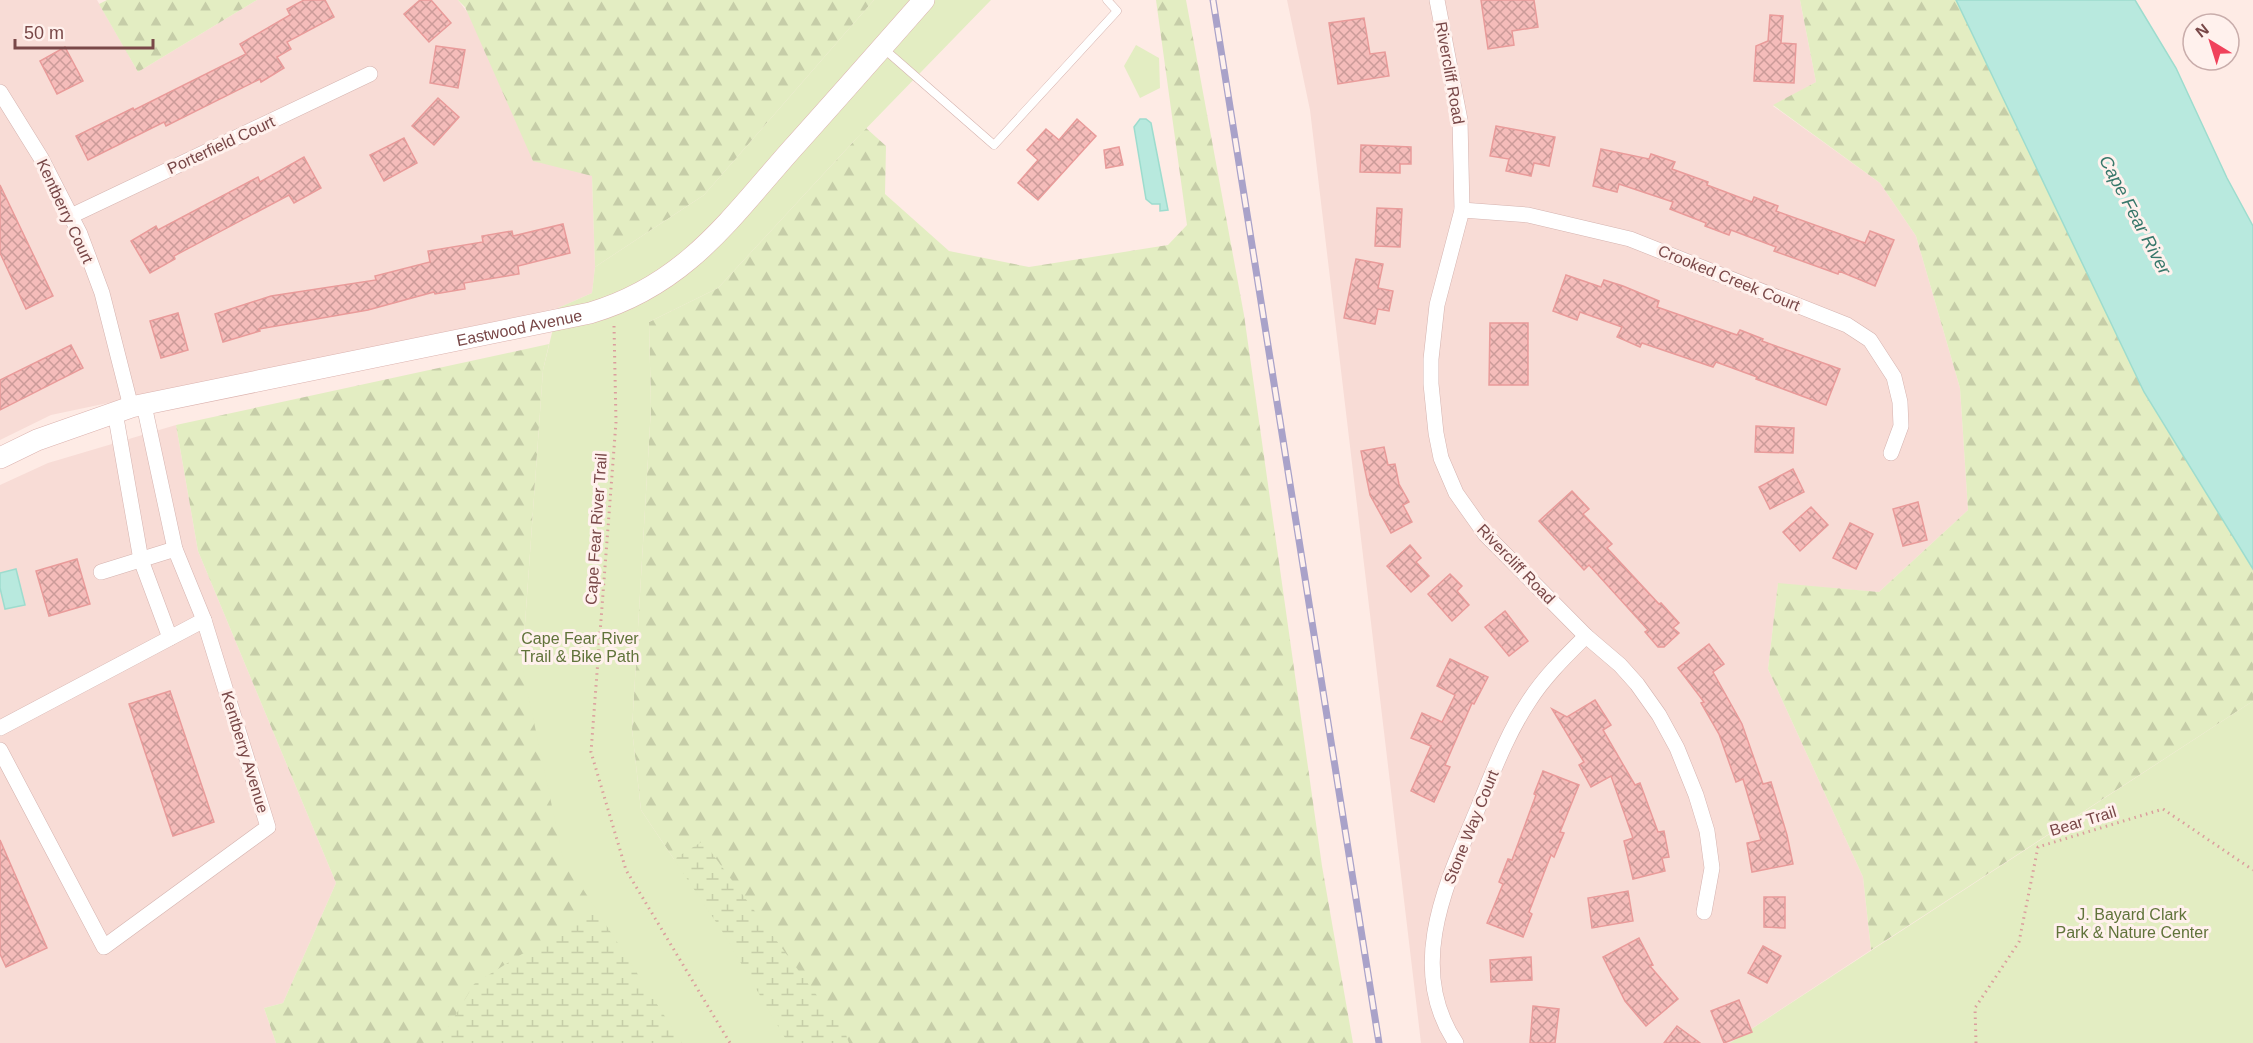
<svg xmlns="http://www.w3.org/2000/svg" width="2253" height="1043" font-family="Arial,sans-serif">
<style>
.residential{fill:#f8dcd6}
.forest{fill:url(#forest-firs)}
.wetland{fill:url(#wetland-marsh)}
.park{fill:#e3edc2}
.water{fill:#b8e9de;stroke:#9ddcce;stroke-width:1.5}
.building{fill:url(#building-cross-hatch);stroke:#e99b9a;stroke-width:1.5}
.lines{fill:none;stroke-linecap:round;stroke-linejoin:round}
.lane-casing{stroke:#d5b3af;stroke-width:9}
.street-casing{stroke:#d5b3af;stroke-width:16}
.secondary-casing{stroke:#dbb2ae;stroke-width:22}
.path{stroke:#db9e9d;stroke-width:3;stroke-dasharray:1.5 4.5;stroke-linecap:butt}
.lane{stroke:#fff;stroke-width:8}
.street{stroke:#fff;stroke-width:15}
.secondary{stroke:#fff;stroke-width:21}
.rail-casing{stroke:#a9a2c9;stroke-width:7}
.rail{stroke:#fff1ed;stroke-width:4.5;stroke-dasharray:14;stroke-linecap:butt}
.labels{text-anchor:middle;dominant-baseline:central;stroke-width:6;stroke-linejoin:round;paint-order:stroke}
.street-label{font-size:16px;fill:#794848;stroke:#fff1ed}
.park-label{font-size:16px;fill:#60733a;stroke:#fff1ed}
.water-label{font-size:18px;font-style:italic;fill:#38786b;stroke:#fff1ed}
</style>
<defs>
<pattern id="forest-firs" width="22" height="20" patternUnits="userSpaceOnUse" patternTransform="scale(1.5)"><rect width="22" height="20" fill="#e3edc2"/><path d="M5 1l3.5 6h-7zM16 11l3.5 6h-7z" fill="#c6cda8"/></pattern>
<pattern id="wetland-marsh" width="20" height="14" patternUnits="userSpaceOnUse" patternTransform="scale(1.5)"><rect width="20" height="14" fill="#e3edc2"/><path d="M1 5h8M5 5V1M11 12h8M15 12V8" fill="none" stroke="#c6cda8"/></pattern>
<pattern id="building-cross-hatch" width="8" height="8" patternUnits="userSpaceOnUse" patternTransform="scale(1.5)"><rect width="8" height="8" fill="#f5bcba"/><path d="M0 0l8 8M0 8l8-8" fill="none" stroke="#cb9b99"/></pattern>
</defs>
<rect width="100%" height="100%" fill="#feebe5"/>
<g class="residential">
<path d="M0,0H97L138,72L257,0H458L592,176L595,267L592,293L558,308L51,415L0,440Z"/>
<path d="M1287,0H1800L1816,82L1773,106L1880,183L1916,236L1960,388L1968,510L1879,592L1778,584L1768,669L1863,877L1871,950L1730,1043H1421L1310,110Z"/>
<path d="M176,425L198,551L336,883L283,1003L264,1008L276,1043H0V485L48,463Z"/>
</g>
<g class="forest">
<path d="M107,0H257L138,72L99,4Z"/>
<path d="M458,0H874L704,195L595,267L592,176L533,161L465,7Z"/>
<path d="M1156,0H1186L1244,315L1322,866L1353,1043H788L722,931L641,810L632,729L651,408L649,322L718,288L866,128L886,146L885,194L949,251L1029,267L1168,245L1187,225Z"/>
<path d="M1800,0H1956L2144,391L2253,569V701L1871,950L1863,877L1768,669L1778,583L1879,592L1968,510L1960,388L1916,236L1880,183L1773,105L1816,82Z"/>
<path d="M549,344L543,370L522,666L682,1043H276L264,1008L283,1003L336,883L198,551L176,425Z"/>
</g>
<path class="wetland" d="M703,841L846,1035L849,1043H439L474,984Z"/>
<g class="park">
<path d="M874,0H991L853,142L718,288L649,322L651,408L632,729L641,810L722,931L788,1043H682L563,858L522,666L543,370L558,308L592,293L595,267L704,195Z"/>
<path d="M1136,45L1159,58L1160,88L1140,98L1124,66Z"/>
<path d="M2253,701V1043H1730Z"/>
</g>
<g class="water">
<path d="M1956,0H2135L2176,68L2227,178L2253,226V569L2144,392Z"/>
<path d="M1140,119H1146L1151,123L1168,210L1160,211V204H1152L1146,199L1134,127Z"/>
<path d="M16,569L25,605L5,609L0,588V573Z"/>
</g>
<g class="building">
<path d="M304,0H325L334,17L287,42L291,49L277,57L284,68L261,82L260,79L166,126L164,122L88,160L76,136L133,108L134,110L246,54L240,44L290,15L287,9Z"/>
<path d="M420,0H431L451,23L429,42L404,14Z"/>
<path d="M1481,0H1534L1538,27L1512,31L1514,45L1488,49Z"/>
<path d="M1770,15L1783,16L1781,43L1796,44L1794,83L1754,81L1756,46L1768,41Z"/>
<path d="M1364,18L1370,54L1385,52L1389,76L1338,84L1329,23Z"/>
<path d="M436,46L465,50L458,88L430,83Z"/>
<path d="M65,47L83,81L57,94L40,61Z"/>
<path d="M438,98L459,117L434,145L412,126Z"/>
<path d="M1077,119L1096,136L1038,200L1018,183L1038,160L1027,150L1046,129L1059,140Z"/>
<path d="M1496,126L1555,137L1549,166L1534,163L1531,176L1506,171L1509,159L1490,156Z"/>
<path d="M404,138L417,163L384,181L370,155Z"/>
<path d="M1361,145L1411,147V164H1400V173L1360,172Z"/>
<path d="M1119,147L1123,165L1106,168L1104,150Z"/>
<path d="M1601,149L1649,159L1651,154L1675,162L1672,169L1708,182L1707,185L1752,202L1754,197L1778,206L1776,211L1865,243L1870,231L1894,240L1875,286L1839,271L1838,274L1774,251L1776,247L1731,230L1729,235L1705,226L1706,223L1670,209L1673,202L1619,184L1617,192L1593,186Z"/>
<path d="M304,157L321,188L294,203L289,195L174,256L175,259L150,273L131,241L156,226L158,230L258,177L260,182Z"/>
<path d="M0,185L53,296L26,309L0,253Z"/>
<path d="M1377,208L1402,209L1400,247L1375,246Z"/>
<path d="M563,224L570,253L518,266L519,274L464,283L465,289L435,294L434,292L368,310L259,329L260,331L223,342L215,314L271,296L376,280L375,276L430,262L428,251L483,242L482,236L512,231L513,236Z"/>
<path d="M1356,259L1383,264L1378,288L1393,291L1389,311L1378,309L1375,324L1344,318Z"/>
<path d="M1566,275L1601,287L1604,280L1623,286L1659,301L1657,307L1737,335L1740,330L1763,339L1762,341L1840,369L1826,405L1756,379L1757,377L1716,362L1713,367L1642,343L1640,347L1617,337L1622,327L1580,312L1577,320L1553,311Z"/>
<path d="M178,313L188,350L161,358L150,321Z"/>
<path d="M1490,323H1528V385H1489Z"/>
<path d="M71,345L83,368L0,410V380Z"/>
<path d="M1756,426L1794,428L1793,453L1755,452Z"/>
<path d="M1384,447L1388,465L1395,464L1399,484L1409,502L1403,505L1412,522L1391,533L1370,495L1361,451Z"/>
<path d="M1793,469L1804,492L1770,509L1759,487Z"/>
<path d="M1572,491L1589,509L1583,514L1612,544L1607,548L1659,604L1661,603L1679,623L1673,628L1679,633L1664,647H1658L1645,632L1648,630L1589,565L1584,570L1539,521Z"/>
<path d="M1918,502L1927,540L1903,546L1893,509Z"/>
<path d="M1811,507L1828,525L1800,551L1783,532Z"/>
<path d="M1850,523L1873,534L1856,569L1833,558Z"/>
<path d="M1410,545L1421,558L1416,562L1429,576L1411,592L1387,566Z"/>
<path d="M77,559L90,604L49,616L36,571Z"/>
<path d="M1450,574L1462,586L1457,591L1469,605L1452,621L1428,594Z"/>
<path d="M1505,611L1528,641L1509,656L1485,627Z"/>
<path d="M1709,644L1724,664L1713,672L1742,724L1763,784L1771,782L1787,835L1793,864L1752,872L1747,843L1761,840L1743,779L1736,782L1719,734L1701,703L1704,702L1678,668Z"/>
<path d="M1450,659L1488,677L1474,704L1472,703L1445,765L1450,767L1434,802L1411,791L1431,746L1411,738L1422,713L1442,722L1455,695L1437,686Z"/>
<path d="M170,691L214,822L173,836L129,704Z"/>
<path d="M1595,700L1611,725L1603,730L1635,785L1640,783L1658,832L1664,831L1669,857L1662,858L1665,871L1633,879L1624,841L1633,838L1611,776L1591,787L1579,765L1584,762L1552,709L1567,717Z"/>
<path d="M1543,771L1579,785L1560,832L1564,833L1554,857L1551,855L1529,912L1532,914L1523,937L1487,923L1503,884L1499,882L1508,859L1512,860L1536,795L1534,794Z"/>
<path d="M0,840L47,948L6,967L0,954Z"/>
<path d="M1628,891L1633,921L1592,928L1588,898Z"/>
<path d="M1764,897H1785V928L1764,927Z"/>
<path d="M1639,938L1653,965L1650,966L1678,999L1646,1026L1625,1001L1603,957Z"/>
<path d="M1763,946L1781,956L1767,983L1748,973Z"/>
<path d="M1531,957L1532,980L1491,982L1490,960Z"/>
<path d="M1739,1000L1752,1032L1724,1043L1711,1011Z"/>
<path d="M1533,1006L1559,1009L1555,1043H1530Z"/>
<path d="M1677,1026L1700,1043H1664Z"/>
</g>
<g class="lines">
<defs>
<path id="lane" d="M883,48L994,145L1117,11L1107,0"/>
<g id="street">
<path d="M1437,0L1460,120L1462,210L1437,305L1431,359V384L1436,433L1441,458L1456,493L1485,534L1586,636L1620,665L1637,684L1659,715L1677,748L1696,795L1707,831L1712,868L1704,912"/>
<path d="M0,92L41,158L80,234L102,293L131,407"/>
<path d="M1462,210L1528,215L1630,239L1847,325L1870,340L1894,377L1900,402L1901,426L1891,453"/>
<path d="M71,216L370,74"/>
<path d="M144,405L175,549L204,620"/>
<path d="M115,412L141,560L170,638"/>
<path d="M101,572L175,549"/>
<path d="M0,728L204,620L268,827L104,947L0,750"/>
<path d="M1456,1043C1405,967 1447,882 1478,808C1493,772 1507,734 1529,701C1545,676 1566,656 1586,636"/>
</g>
<g id="secondary">
<path id="s1" d="M0,458L37,440L131,407L590,313C685,285 729,220 791,150C836,100 880,50 924,0"/>
</g>
</defs>
<use href="#lane" class="lane-casing"/>
<use href="#street" class="street-casing"/>
<use href="#secondary" class="secondary-casing"/>
<g class="path">
<path d="M614,326L616,422L591,752L626,870L730,1043"/>
<path d="M1976,1043L1975,1008L2019,942L2038,847L2163,809L2253,870"/>
</g>
<use href="#lane" class="lane"/>
<use href="#street" class="street"/>
<use href="#secondary" class="secondary"/>
<defs>
<path id="rail" d="M1213,0L1379,1043"/>
</defs>
<use href="#rail" class="rail-casing"/>
<use href="#rail" class="rail"/>
</g>
<g class="labels">
<g class="street-label">
<text transform="translate(1450 73) rotate(80)">Rivercliff Road</text>
<text transform="translate(221 145) rotate(-25)">Porterfield Court</text>
<text transform="translate(65 211) rotate(65)">Kentberry Court</text>
<text transform="translate(1729 278) rotate(22)">Crooked Creek Court</text>
<text stroke="none"><textPath href="#s1" startOffset="537">Eastwood Avenue</textPath></text>
<text transform="translate(596 529) rotate(-86)">Cape Fear River Trail</text>
<text transform="translate(1516 564) rotate(46)">Rivercliff Road</text>
<text transform="translate(245 752) rotate(73)">Kentberry Avenue</text>
<text transform="translate(2083 821) rotate(-17)">Bear Trail</text>
<text transform="translate(1471 827) rotate(-68)">Stone Way Court</text>
</g>
<g class="park-label">
<text x="580" y="638">Cape Fear River<tspan x="580" dy="18">Trail &amp; Bike Path</tspan></text>
<text x="2132" y="914">J. Bayard Clark<tspan x="2132" dy="18">Park &amp; Nature Center</tspan></text>
</g>
<g class="water-label">
<text transform="translate(2135 215) rotate(62)">Cape Fear River</text>
</g>
</g>
<g transform="translate(2211 42) rotate(322)"><circle r="28" fill="#fff1ed" stroke="#c9adab" stroke-width="1.5"/>
<path d="M0-4.5L10 22L0 15L-10 22Z" fill="#f0425b"/>
<text y="-9" font-size="16" font-weight="bold" text-anchor="middle" fill="#794848">N</text>
</g>
<path d="M15 39v9h138v-9" fill="none" stroke="#794848" stroke-width="3"/>
<text x="24" y="39" font-size="18" fill="#794848" stroke="#fff1ed" stroke-width="4.5" paint-order="stroke">50 m</text>
</svg>
